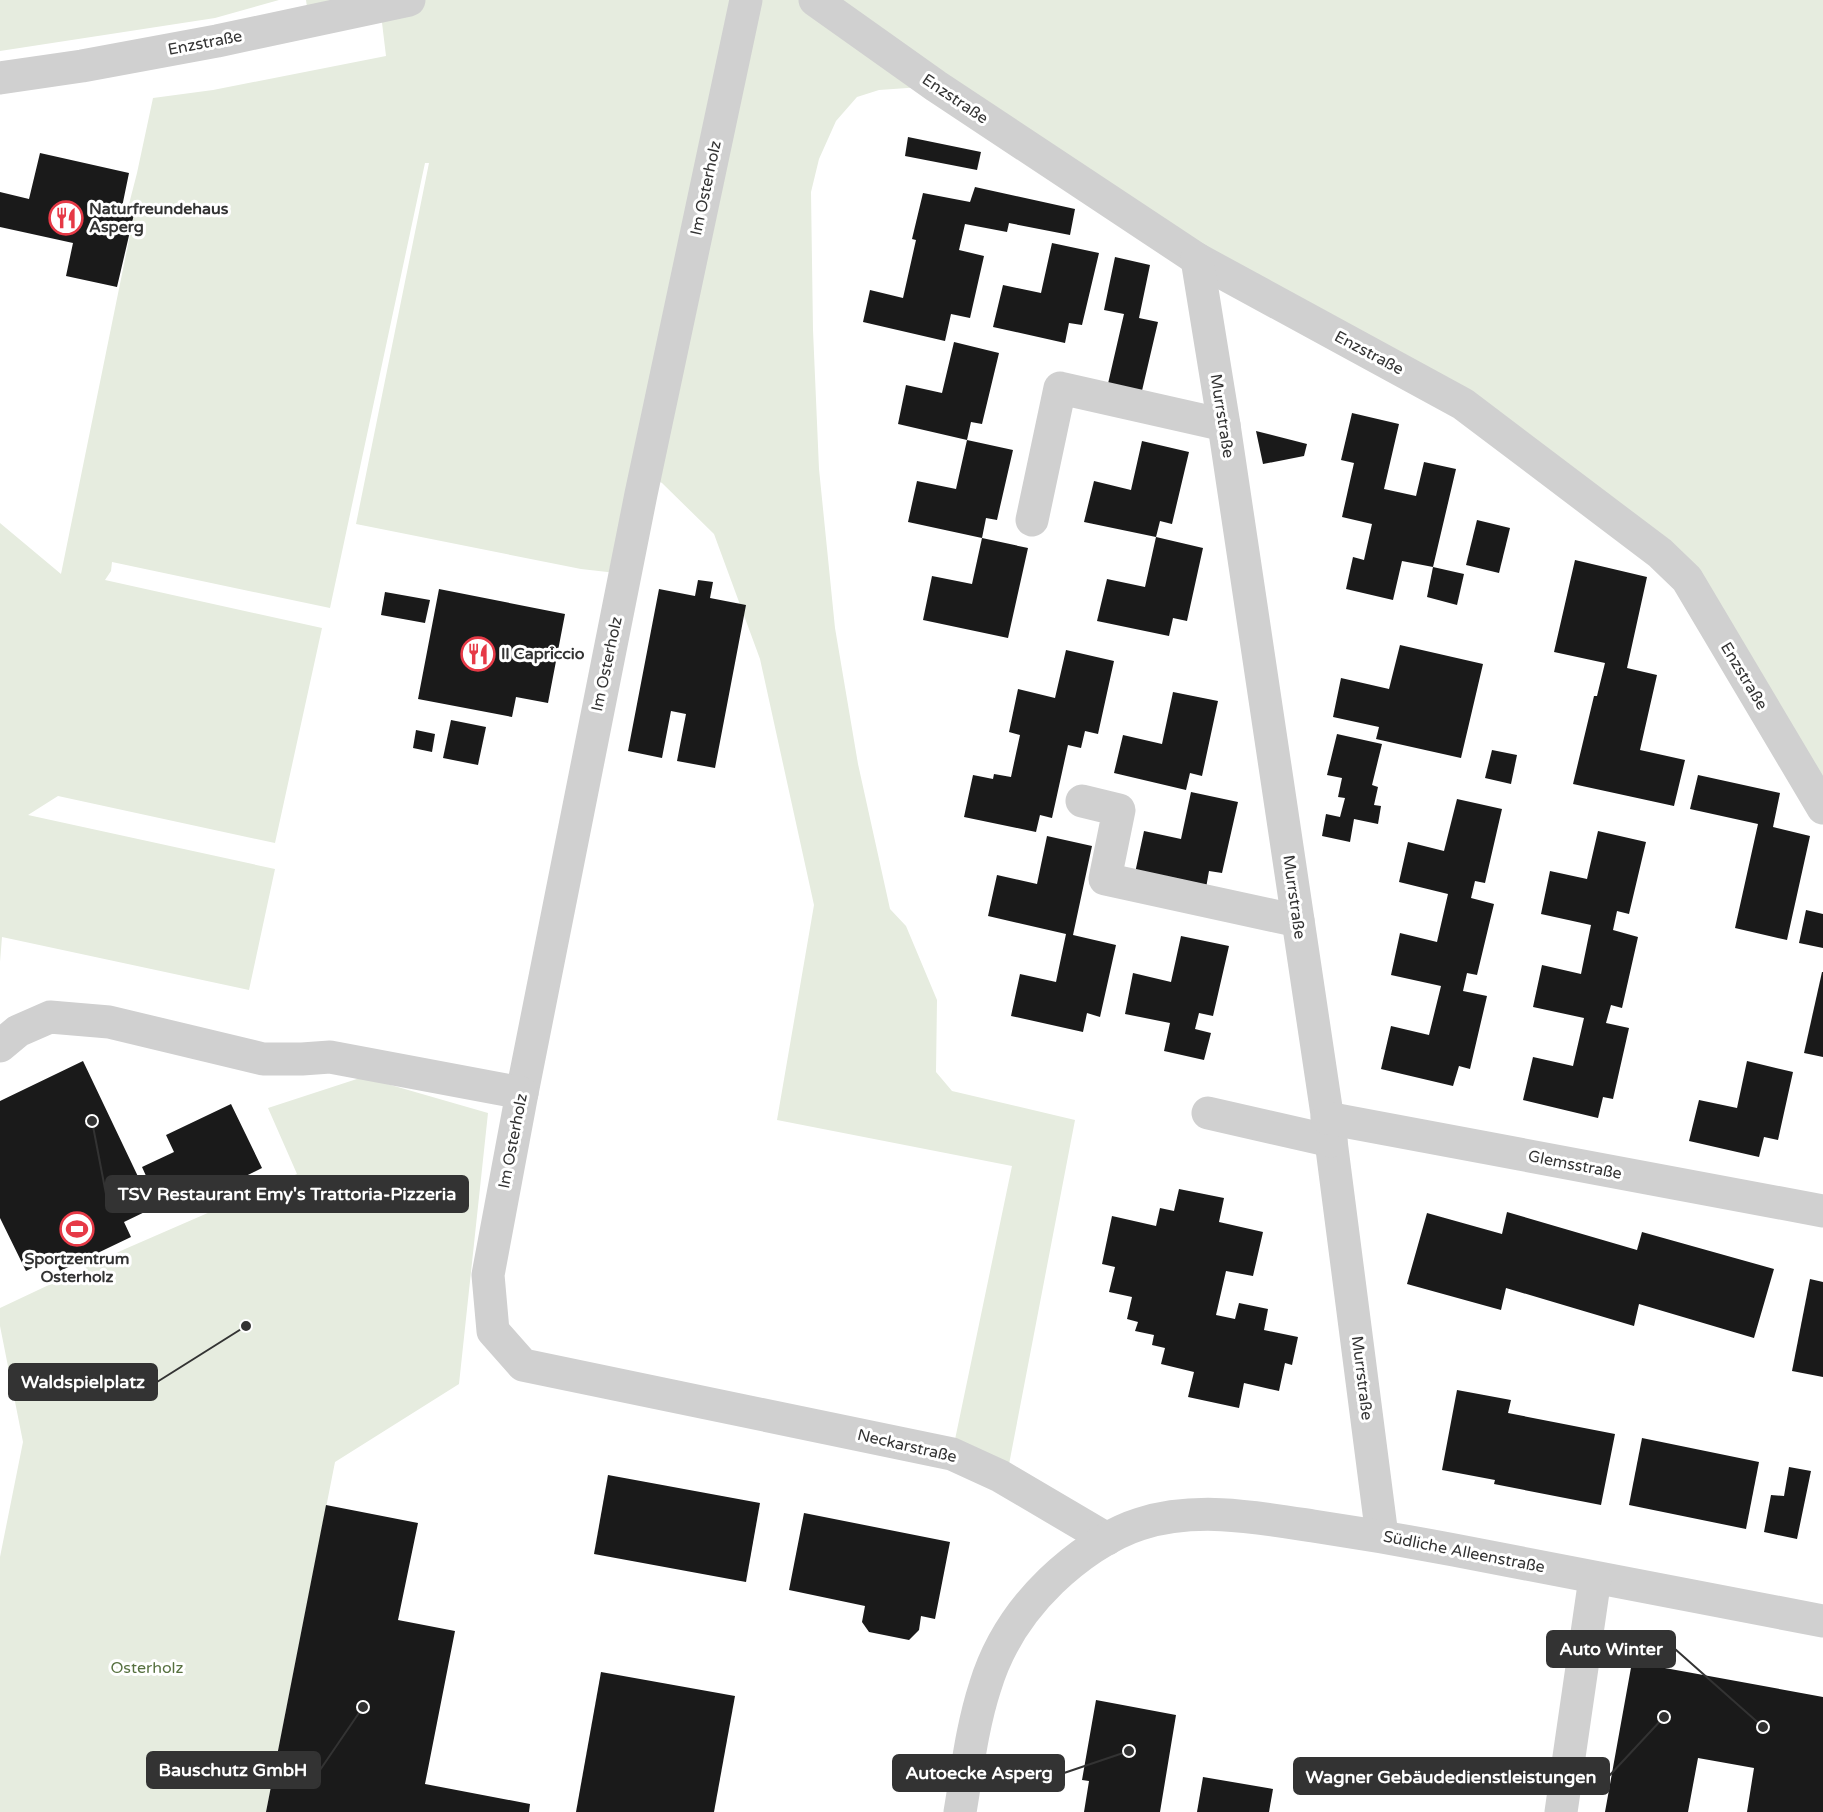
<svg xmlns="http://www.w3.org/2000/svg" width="1823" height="1812" font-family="'Varela Round',sans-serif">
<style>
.green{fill:#e6ecdf}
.building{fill:#1a1a1a}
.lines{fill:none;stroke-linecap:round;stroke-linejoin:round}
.minor{stroke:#d0d0d0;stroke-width:33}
.labels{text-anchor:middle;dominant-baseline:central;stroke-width:6;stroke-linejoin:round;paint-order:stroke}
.street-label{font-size:16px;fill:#333;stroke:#fff}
.poi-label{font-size:16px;font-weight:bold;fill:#333;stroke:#fff;text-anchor:start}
.park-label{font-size:16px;fill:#56703f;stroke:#fff}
.leader{fill:none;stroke:#333;stroke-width:2}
.callout-dot{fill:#333;stroke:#fff;stroke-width:2}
.callout{fill:#333;stroke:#333;stroke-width:2}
.callout-label{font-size:18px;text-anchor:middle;font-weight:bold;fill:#fff}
</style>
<rect width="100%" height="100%" fill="#fff"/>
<g class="green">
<path d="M0,0H279L215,18L0,51Z"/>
<path d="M306,0H815L936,86L879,90L857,97L836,121L819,159L811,192L813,330L819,469L835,628L858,764L890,909L906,926L937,1000L936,1072L952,1091L1075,1120L1006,1480L952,1454L1012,1166L777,1120L814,905L760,659L714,534L662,483L646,475L625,574L581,569L356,524L429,163H425L330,608L112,562L111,571L105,580L322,628L275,843L58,796L28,815L275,869L249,990L2,937L0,962V523L61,574L135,210L128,208L137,173L153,98L213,90L386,56L380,6L309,21Z"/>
<path d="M837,0H1823V808L1687,579L1463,404L1197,259Z"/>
<path d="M363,1077L488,1113L459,1384L335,1462L266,1812H0V1557L23,1442L0,1326V1308L125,1249L297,1174L268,1108Z"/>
</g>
<g class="building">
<path d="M908,137L981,152L977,170L905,156Z"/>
<path d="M40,153L129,173L122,207L135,210L117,287L66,276L73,243L0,227V192L29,199Z"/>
<path d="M975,187L1075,209L1070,235L1009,223L1007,232L965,224L959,250L984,256L970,318L951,314L945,341L863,322L870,290L903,298L916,240L912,239L923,193L970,202Z"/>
<path d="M1052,243L1099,253L1082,325L1069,323L1065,343L993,327L1003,285L1041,293Z"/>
<path d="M1115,257L1150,265L1139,318L1158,322L1141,395L1107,388L1124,314L1104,310Z"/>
<path d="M954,342L999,353L982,424L971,422L967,440L898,424L906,385L942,393Z"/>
<path d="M1352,413L1399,424L1384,489L1416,496L1424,462L1456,469L1433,567L1402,561L1393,600L1346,589L1353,557L1364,560L1372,524L1342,517L1354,463L1341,460Z"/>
<path d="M1256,431L1307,444L1304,456L1263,464Z"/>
<path d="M967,440L1013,450L997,520L986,518L982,538L1028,548L1008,638L923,620L932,576L972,584L982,538L908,522L917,481L956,489Z"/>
<path d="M1142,441L1189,452L1172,524L1160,521L1156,537L1203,548L1187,621L1173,618L1169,636L1097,621L1107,579L1145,587L1156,537L1084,522L1094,481L1131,490Z"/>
<path d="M1477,520L1510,528L1499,573L1466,565Z"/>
<path d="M1575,560L1647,577L1627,668L1657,675L1640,750L1685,760L1674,806L1573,784L1594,696H1597L1605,663L1554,652Z"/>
<path d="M1433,567L1464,574L1457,605L1427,597Z"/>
<path d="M698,580L713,582L710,598L746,605L715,768L677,761L686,714L671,711L662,758L628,751L659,589L695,596Z"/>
<path d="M439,589L565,614L548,703L516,697L512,717L418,699Z"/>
<path d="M385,592L430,600L425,623L381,615Z"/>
<path d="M1400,645L1483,664L1461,758L1376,739L1379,727L1333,717L1341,678L1389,689Z"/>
<path d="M1066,650L1114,661L1098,734L1085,731L1081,748L1068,745L1052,818L1040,815L1036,832L964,817L973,775L993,779L994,774L1011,777L1020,735L1009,732L1018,689L1055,698Z"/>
<path d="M1173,692L1218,701L1202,776L1190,773L1186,790L1114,773L1123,735L1162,744Z"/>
<path d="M451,720L486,727L478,765L443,758Z"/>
<path d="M416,730L435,734L432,752L413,748Z"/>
<path d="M1337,734L1382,744L1372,785L1378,787L1374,805L1381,806L1378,824L1354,819L1350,842L1322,836L1326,814L1340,817L1345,798L1338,797L1342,778L1327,775Z"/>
<path d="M1492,750L1517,755L1511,784L1485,778Z"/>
<path d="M1698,775L1780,793L1773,827L1810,836L1787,940L1735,928L1758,824L1690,809Z"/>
<path d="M1191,792L1238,802L1222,873L1209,871L1206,888L1135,873L1144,831L1181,839Z"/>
<path d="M1457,799L1502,809L1485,883L1475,881L1471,898L1494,904L1477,975L1467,973L1463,991L1487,996L1470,1069L1459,1066L1453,1086L1381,1069L1391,1026L1429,1035L1441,986L1391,975L1400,933L1437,942L1448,894L1399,882L1408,842L1444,851Z"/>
<path d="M1598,831L1646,842L1629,914L1617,911L1613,930L1638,937L1622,1008L1611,1005L1606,1023L1629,1028L1613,1099L1603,1097L1598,1118L1523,1100L1533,1057L1573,1066L1584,1018L1533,1007L1542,965L1581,974L1591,925L1541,914L1550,871L1587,879Z"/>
<path d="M1047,836L1092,846L1073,935L1116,945L1100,1017L1087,1013L1083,1032L1011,1016L1020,974L1056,982L1066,934L988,916L997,875L1037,884Z"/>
<path d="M1806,910L1823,914V948L1799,943Z"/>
<path d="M1181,936L1229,946L1213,1016L1199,1013L1195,1029L1211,1033L1204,1060L1164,1051L1170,1023L1125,1014L1133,973L1171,982Z"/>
<path d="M1822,972H1823V1057L1804,1053Z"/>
<path d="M83,1061L153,1208L124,1222L131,1237L60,1271L54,1257L26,1271L0,1218V1101Z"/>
<path d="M1747,1061L1793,1072L1778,1140L1764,1137L1759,1157L1689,1141L1699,1100L1737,1108Z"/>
<path d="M231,1104L262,1168L197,1200L194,1195L185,1199L151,1187L142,1167L174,1152L166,1135Z"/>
<path d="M1179,1189L1224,1198L1219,1222L1263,1232L1253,1276L1226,1271L1216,1315L1235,1319L1239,1303L1268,1309L1264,1330L1298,1337L1292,1365L1285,1363L1279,1391L1244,1383L1239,1408L1188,1397L1194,1372L1161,1364L1165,1348L1152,1345L1154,1335L1135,1331L1138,1322L1127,1319L1132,1297L1109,1292L1115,1267L1102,1264L1112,1216L1156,1226L1160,1208L1174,1211Z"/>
<path d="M1507,1212L1637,1250L1642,1232L1774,1269L1754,1338L1639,1304L1634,1326L1506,1288L1501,1310L1407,1284L1427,1213L1502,1234Z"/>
<path d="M1810,1279L1823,1282V1377L1792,1371Z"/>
<path d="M1457,1390L1511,1400L1508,1413L1615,1434L1601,1505L1494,1484L1495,1480L1442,1470Z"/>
<path d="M1642,1438L1759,1462L1746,1529L1629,1505Z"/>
<path d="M1789,1467L1811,1471L1797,1539L1764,1532L1771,1495L1784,1496Z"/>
<path d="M608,1475L760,1503L746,1582L594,1554Z"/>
<path d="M326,1505L418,1523L398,1620L455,1631L425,1784L530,1804L529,1812H266Z"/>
<path d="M804,1513L950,1542L935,1619L921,1616L919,1630L909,1640L869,1632L862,1622L865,1606L789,1590Z"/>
<path d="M1632,1662L1823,1697V1812H1747L1754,1768L1698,1758L1688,1812H1605Z"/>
<path d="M601,1672L735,1696L714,1812H576Z"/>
<path d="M1096,1700L1176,1715L1160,1812H1084L1089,1781L1082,1780Z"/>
<path d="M1203,1777L1273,1789L1269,1812H1197Z"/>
</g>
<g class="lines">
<g class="minor">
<path d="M746,0L641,494L522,1093L488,1275L493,1331L523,1365L952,1454L1000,1476L1107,1539"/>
<path d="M815,0L936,86L1197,259L1463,404L1660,553L1687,579L1823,808"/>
<path d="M0,78L82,66L217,41L409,0"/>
<path d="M1197,259L1224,425L1331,1141L1382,1536"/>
<path d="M1032,520L1060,388L1224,425"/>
<path d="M1082,801L1119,810L1105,879L1298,921"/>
<path d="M0,1046L18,1031L50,1017L109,1022L263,1059H302L330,1057L522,1093"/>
<path d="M1208,1113L1331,1141"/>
<path d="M1327,1118L1823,1211"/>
<path d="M960,1812C967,1771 972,1727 985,1687C997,1647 1021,1610 1051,1581C1075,1558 1108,1534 1140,1524C1196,1506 1256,1517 1313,1526C1360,1533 1407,1541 1454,1550C1577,1574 1700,1598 1823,1621"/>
<path d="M1561,1812L1595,1578"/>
</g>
</g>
<defs>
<symbol id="restaurant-ring" viewBox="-11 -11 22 22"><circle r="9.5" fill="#fff" stroke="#e63946" stroke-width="1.5"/><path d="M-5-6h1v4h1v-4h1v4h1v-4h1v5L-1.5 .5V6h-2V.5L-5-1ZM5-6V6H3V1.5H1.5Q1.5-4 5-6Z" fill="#e63946"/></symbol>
<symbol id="stadium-ring" viewBox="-11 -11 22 22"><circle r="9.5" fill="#fff" stroke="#e63946" stroke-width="1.5"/><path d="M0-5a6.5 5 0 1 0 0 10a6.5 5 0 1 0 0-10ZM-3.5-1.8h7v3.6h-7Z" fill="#e63946"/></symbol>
</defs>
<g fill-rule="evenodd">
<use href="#restaurant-ring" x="47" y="199" width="38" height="38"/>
<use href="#restaurant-ring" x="459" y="635" width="38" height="38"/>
<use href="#stadium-ring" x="58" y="1210" width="38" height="38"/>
</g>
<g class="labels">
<g class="street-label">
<text transform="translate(205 43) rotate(-11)">Enzstraße</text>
<text transform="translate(955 99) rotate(34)">Enzstraße</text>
<text transform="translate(706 188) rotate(-78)">Im Osterholz</text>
<text transform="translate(1369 353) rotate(28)">Enzstraße</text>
<text transform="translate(1222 416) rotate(81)">Murrstraße</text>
<text transform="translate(607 664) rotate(-78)">Im Osterholz</text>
<text transform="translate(1744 676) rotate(59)">Enzstraße</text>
<text transform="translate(1294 897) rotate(82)">Murrstraße</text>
<text transform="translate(513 1141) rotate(-79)">Im Osterholz</text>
<text transform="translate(1575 1165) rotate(11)">Glemsstraße</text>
<text transform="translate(1362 1378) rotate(83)">Murrstraße</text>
<text transform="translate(907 1446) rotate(13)">Neckarstraße</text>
<text transform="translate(1464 1552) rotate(11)">Südliche Alleenstraße</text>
</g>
<g class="poi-label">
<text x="89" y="209">Naturfreundehaus<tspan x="89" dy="18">Asperg</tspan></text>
<text x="501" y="654">Il Capriccio</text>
<text x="77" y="1259" text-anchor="middle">Sportzentrum<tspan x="77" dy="18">Osterholz</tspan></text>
</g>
<g class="park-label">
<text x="147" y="1668">Osterholz</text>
</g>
</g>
<path class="leader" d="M92 1121L106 1194M246 1326L157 1382M1763 1727L1675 1649M363 1707L320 1770M1129 1751L1064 1773M1664 1717L1609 1776"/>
<g class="callout-dot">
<circle cx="92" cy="1121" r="6"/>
<circle cx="246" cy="1326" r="6"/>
<circle cx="1763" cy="1727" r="6"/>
<circle cx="363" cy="1707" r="6"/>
<circle cx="1129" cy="1751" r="6"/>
<circle cx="1664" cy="1717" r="6"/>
</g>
<g class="callout">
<rect x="106" y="1176" width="362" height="36" rx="6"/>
<rect x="9" y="1364" width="148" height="36" rx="6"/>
<rect x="1547" y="1631" width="128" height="36" rx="6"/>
<rect x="147" y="1752" width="173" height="36" rx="6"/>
<rect x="893" y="1755" width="171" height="36" rx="6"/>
<rect x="1294" y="1758" width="315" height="36" rx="6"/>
</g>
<g class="callout-label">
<text x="287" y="1200">TSV Restaurant Emy's Trattoria-Pizzeria</text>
<text x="83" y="1388">Waldspielplatz</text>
<text x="1611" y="1655">Auto Winter</text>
<text x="233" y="1776">Bauschutz GmbH</text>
<text x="979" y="1779">Autoecke Asperg</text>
<text x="1451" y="1783">Wagner Gebäudedienstleistungen</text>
</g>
</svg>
